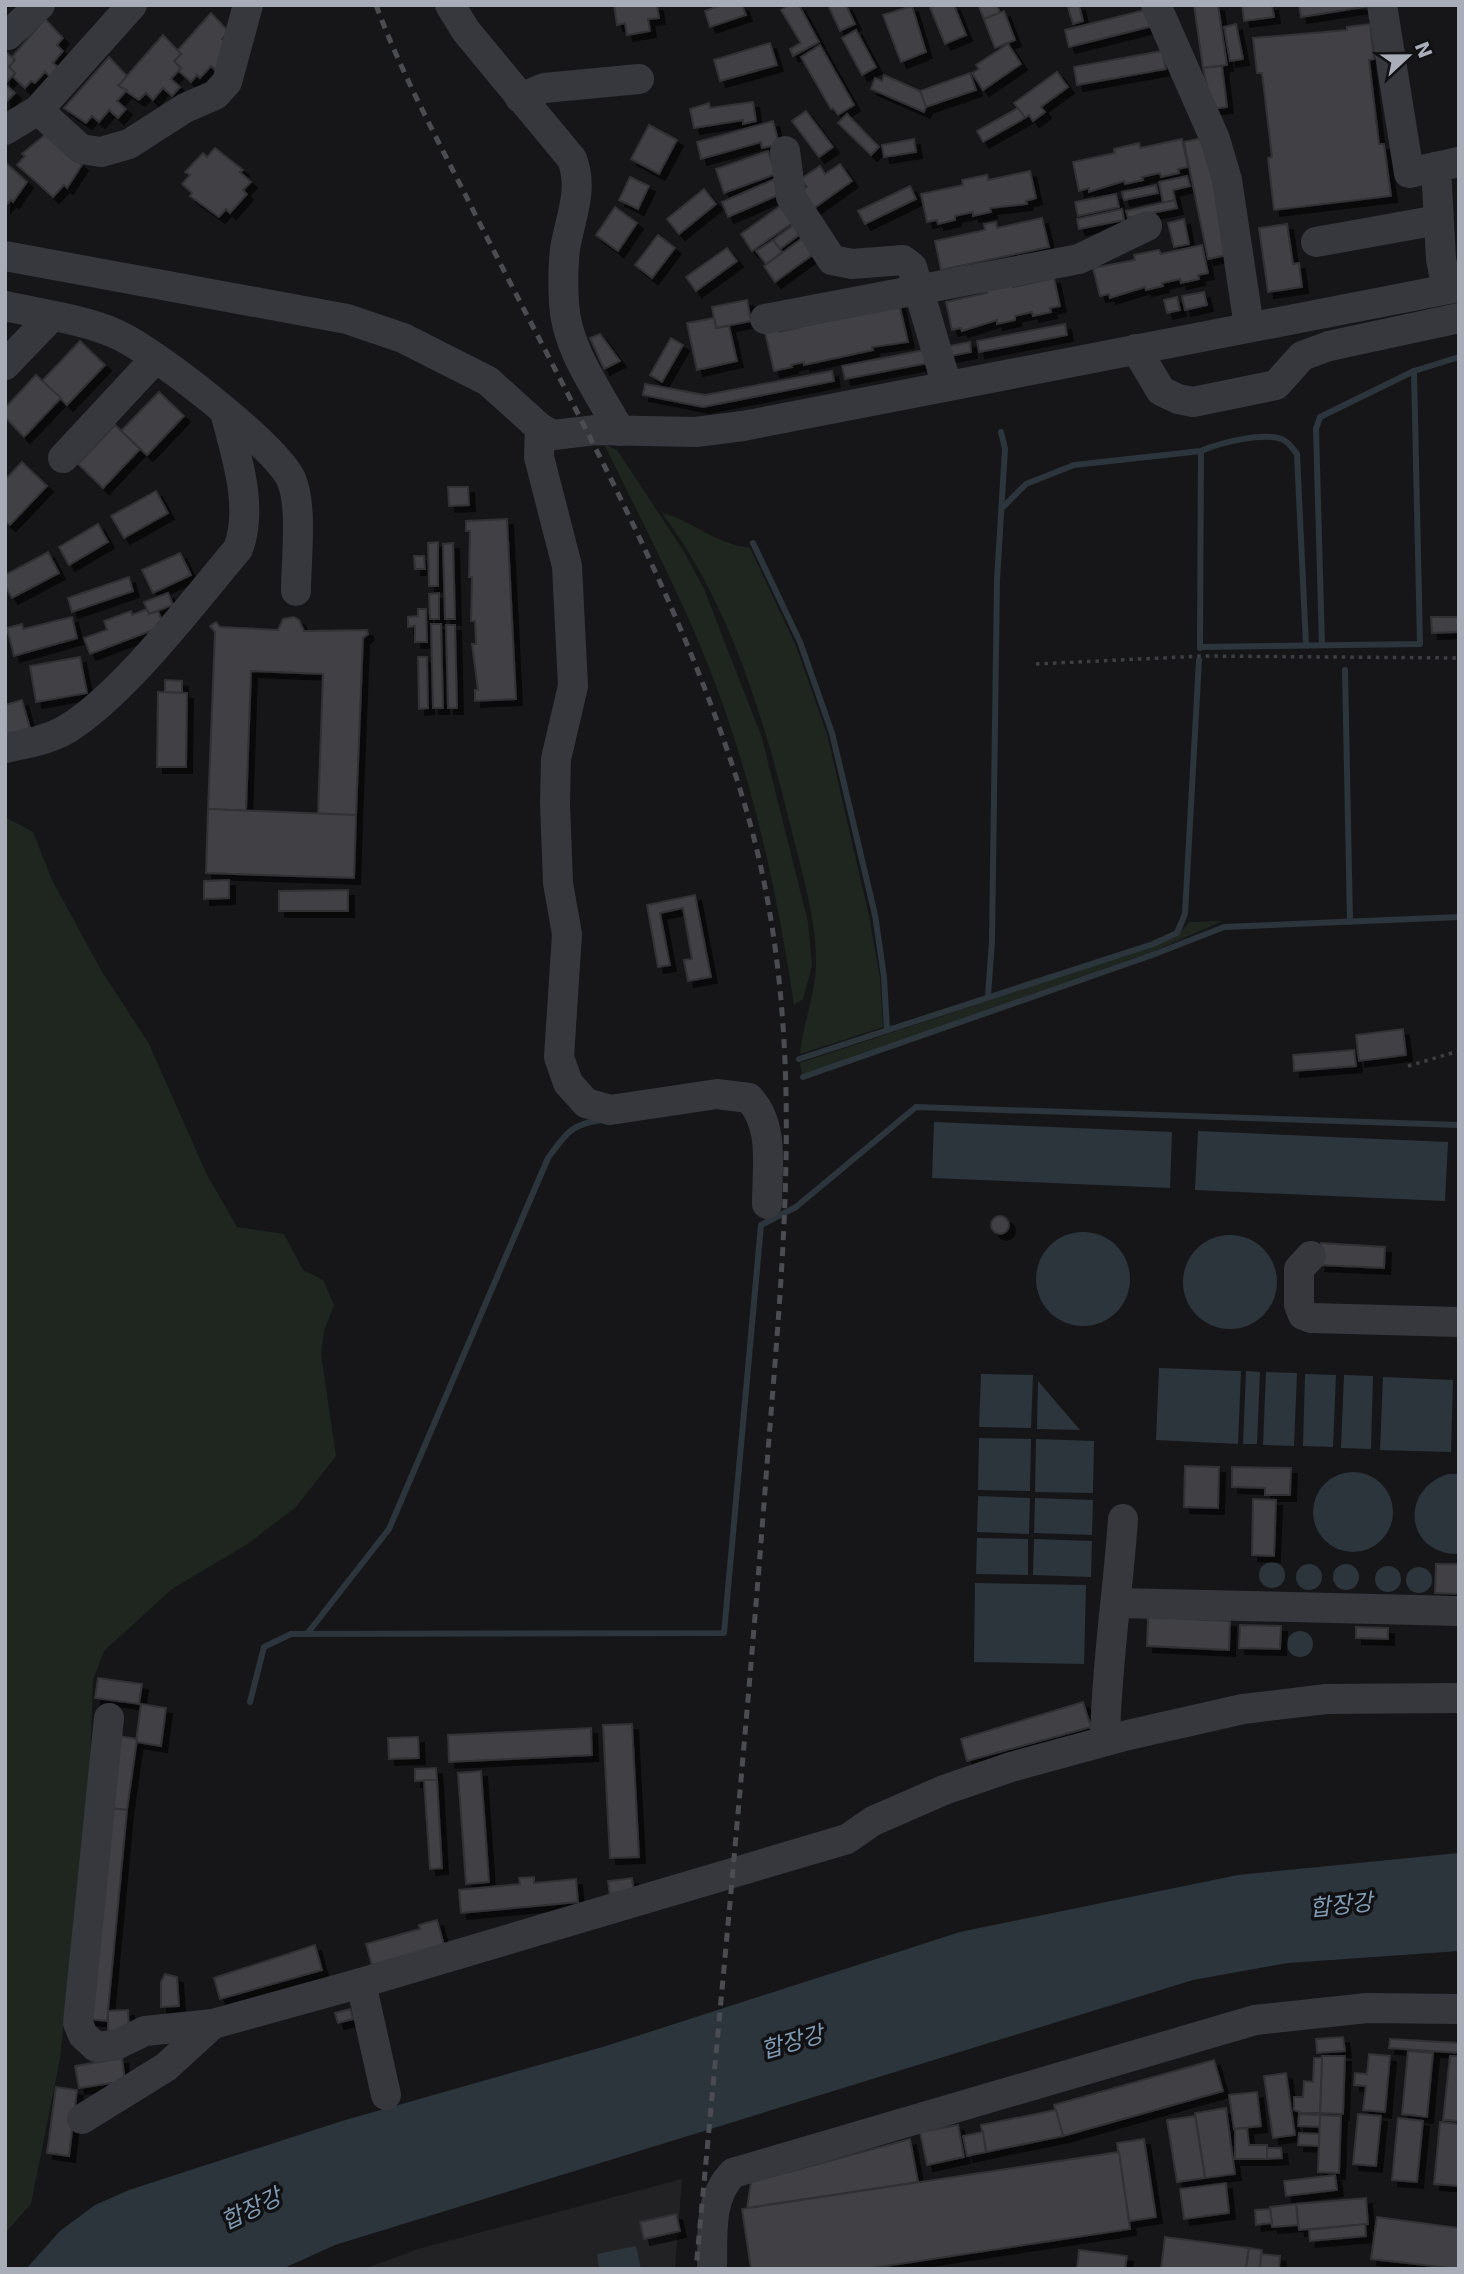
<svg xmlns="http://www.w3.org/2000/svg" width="1464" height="2274" font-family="'DejaVu Sans','Noto Sans KR',sans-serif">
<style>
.built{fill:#222225}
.green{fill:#1e261f}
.water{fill:#2c353c}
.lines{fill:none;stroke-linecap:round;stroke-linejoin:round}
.stream{stroke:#2c353c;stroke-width:6}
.building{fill:#404145;stroke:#303034;stroke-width:2;filter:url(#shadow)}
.path{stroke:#3d3f44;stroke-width:3.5;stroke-dasharray:3.5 5;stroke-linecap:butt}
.minor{stroke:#37383d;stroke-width:30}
.rail{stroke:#4a4c52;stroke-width:5;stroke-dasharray:9 7;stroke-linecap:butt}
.labels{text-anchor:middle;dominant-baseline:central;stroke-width:7;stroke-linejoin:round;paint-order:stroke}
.water-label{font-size:23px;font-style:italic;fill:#7f9bb3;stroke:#111113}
</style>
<defs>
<filter id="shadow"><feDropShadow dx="6" dy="6" stdDeviation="0" flood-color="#0009"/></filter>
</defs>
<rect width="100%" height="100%" fill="#161618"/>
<path class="built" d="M682,2179L675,2269H364L418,2249Z"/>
<g class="green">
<path d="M604,444L617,450L685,553L704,589L762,738L808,922L812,966L803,999L794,1005C776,883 749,764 702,650C673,580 637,512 604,444Z"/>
<path d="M662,513C696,522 710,542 750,548L796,646L827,734L869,916L880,978L883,1027L800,1054C803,1023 815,996 816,965C817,924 804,880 794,840C766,726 733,608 662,513Z"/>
<path d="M5,817L33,832L52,880L101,970L149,1044L207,1175L237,1227L284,1234L303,1270L323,1280L334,1305L324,1331L321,1354L336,1456L296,1507L246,1545L172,1589L104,1651L93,1680L90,1769L60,2059L31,2204L5,2233Z"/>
<path d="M1223,921L1154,951L802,1075L800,1063L1153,946L1178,934L1190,922Z"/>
</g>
<g class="water">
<path d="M934,1122L1172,1132L1170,1188L932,1178Z"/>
<path d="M1198,1131L1448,1142L1445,1201L1195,1190Z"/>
<circle cx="1083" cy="1279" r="47"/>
<circle cx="1230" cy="1282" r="47"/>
<path d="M1159,1368L1241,1371L1238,1444L1156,1440Z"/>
<path d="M1246,1371L1260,1372L1257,1444H1243Z"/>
<path d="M1266,1372L1297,1373L1294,1446L1263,1445Z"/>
<path d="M981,1374L1033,1375L1031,1428L979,1427Z"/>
<path d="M1305,1374L1336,1375L1333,1447L1303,1446Z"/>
<path d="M1344,1375L1373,1376L1371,1449L1341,1448Z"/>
<path d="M1383,1377L1453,1380L1451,1452L1380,1450Z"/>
<path d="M1038,1381L1080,1430L1037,1429Z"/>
<path d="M979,1438L1031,1439L1030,1491L978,1490Z"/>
<path d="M1036,1439L1094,1441L1093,1493L1035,1492Z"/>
<circle cx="1353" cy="1512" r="40"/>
<path d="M1448,1474H1459V1554C1406,1555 1398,1490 1448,1474Z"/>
<path d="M978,1496L1030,1498L1029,1534L977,1532Z"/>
<path d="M1035,1498L1093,1500L1092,1535L1034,1533Z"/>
<path d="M977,1538L1028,1539V1575L976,1574Z"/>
<path d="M1034,1539L1092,1541L1091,1577L1033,1575Z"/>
<circle cx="1272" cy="1575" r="13"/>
<circle cx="1346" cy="1577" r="13"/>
<circle cx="1309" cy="1577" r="13"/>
<circle cx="1388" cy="1579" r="13"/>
<circle cx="1419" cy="1580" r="13"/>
<path d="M975,1583L1086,1585L1084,1664L974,1662Z"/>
<circle cx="1300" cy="1644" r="13"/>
<path d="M1459,1853V1951L1288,1963L1193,1980L335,2245L282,2269H26L60,2231L95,2205L129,2190L342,2121L606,2046L960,1932L1238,1875Z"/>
<path d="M636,2246L641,2269H599L597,2254Z"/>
</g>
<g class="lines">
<g class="stream">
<path d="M1002,508L1026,484L1074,465L1201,451C1219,443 1268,430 1285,441C1290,444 1294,450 1297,454L1306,645"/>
<path d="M753,543L800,642L832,733L875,915L884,977L887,1030"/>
<path d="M1322,645L1316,429L1320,417L1414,371L1459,357"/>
<path d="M1200,647L1420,644L1414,371"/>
<path d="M1200,648L1201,451"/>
<path d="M1345,670L1350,922"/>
<path d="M988,996L992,941L997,580L1005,449L1001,432"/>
<path d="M799,1059L1153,944L1177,933L1185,914L1199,660"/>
<path d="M803,1077L1155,954L1224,927L1459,917"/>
<path d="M307,1634L389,1529L548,1158C566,1134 570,1124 602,1120"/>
<path d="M250,1702L264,1647L291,1634L724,1633L761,1225L796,1207L916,1107L1459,1125"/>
</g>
</g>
<g class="building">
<path d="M614,5H657L659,18L648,19L650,31L627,35L625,23L617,25Z"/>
<path d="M721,5H742L746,15L710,27L705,11Z"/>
<path d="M789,5H799L819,42L793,56L790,49L801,43L781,10Z"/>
<path d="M828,5H846L855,24L840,31Z"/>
<path d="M929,5H954L966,35L945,44Z"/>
<path d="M978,5H997L1000,13L984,19Z"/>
<path d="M1079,5L1083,21L1073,24L1068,7Z"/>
<path d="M1194,5H1218L1227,65L1203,68Z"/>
<path d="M1242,5H1272L1274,17L1244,21Z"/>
<path d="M1299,5H1371V6L1301,17Z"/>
<path d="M912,6L926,52L901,62L883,15Z"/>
<path d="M1149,9L1153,26L1069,47L1065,30Z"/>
<path d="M1004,11L1015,40L995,48L984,19Z"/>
<path d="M211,13L229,32L222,39L229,46L220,75L211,66L200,78L197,75L191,82L179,71L181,68L174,61L181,54L177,51Z"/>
<path d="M45,19L63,38L57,45L63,51L53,63L63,71L54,80L45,72L35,83L31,81L25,88L13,77L15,73L9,67L15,60L12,57Z"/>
<path d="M1236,24L1243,59L1230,61L1224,27Z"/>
<path d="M1370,24L1374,59L1369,60L1379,144H1384L1391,196L1274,210L1268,158L1272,157L1262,73H1257L1253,38L1347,30V27Z"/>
<path d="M856,30L876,67L862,75L842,38Z"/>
<path d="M163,35L181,54L174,61L181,68L171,79L180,87L172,96L163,88L153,100L146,93L139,100L118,86Z"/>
<path d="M770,43L777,65L720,81L714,60Z"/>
<path d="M1008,44L1021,64L983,90L972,73L979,69L976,65Z"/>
<path d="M820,45L854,105L838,115L833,108L831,109L801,57Z"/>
<path d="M5,51L15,60L9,67L15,73L5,84L15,93L6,102L5,101Z"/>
<path d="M1162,51L1166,69L1077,85L1074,67Z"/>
<path d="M109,57L127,76L118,86L127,90L117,101L126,109L118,118L109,110L99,122L92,116L86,123L64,108Z"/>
<path d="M1222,66L1227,107L1212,109L1203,68Z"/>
<path d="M1057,72L1068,87L1041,107L1045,112L1033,121L1029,115L1025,118L1014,103Z"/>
<path d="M970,73L976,90L926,107L920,91Z"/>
<path d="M884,75L920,91L926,107L924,112L871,89L875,78L882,81Z"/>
<path d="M753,102L756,121L743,124V120L694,128L690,109L709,103L710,108Z"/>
<path d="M1018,108L1025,118L983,142L977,131Z"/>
<path d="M806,111L833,147L819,157L792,121Z"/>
<path d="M847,114L879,147L871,155L838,123Z"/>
<path d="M773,121L779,144L762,148L761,142L701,159L697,142Z"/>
<path d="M649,125L677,140L659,174L631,159Z"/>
<path d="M47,133L82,165L67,188L64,185L53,197L17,165L25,156L22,154Z"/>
<path d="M1207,137L1232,254L1208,259L1184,142Z"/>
<path d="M914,139L916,152L884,157L882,145Z"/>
<path d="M1182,139L1188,167L1178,169L1179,173L1161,177L1160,173L1142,177L1143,180L1125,184L1124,181L1089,192V188L1079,191L1073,162L1115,153L1114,149L1139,143L1140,148Z"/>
<path d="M215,148L243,170L240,172L251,182L243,190L247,194L230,213L226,209L219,217L190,196L192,193L182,184L190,175L185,172L203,153L207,157Z"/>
<path d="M768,151L776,174L724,193L716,169Z"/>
<path d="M5,162L27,182L13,202L11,200L5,206Z"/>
<path d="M840,164L852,181L810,211L798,193L807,187L801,179L820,166L825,174Z"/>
<path d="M1030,171L1036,198L1026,201L1027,204L990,208L991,212L973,216V212L955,216V220L938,224L937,220L927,222L921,194L963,185L962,180L987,175L988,180Z"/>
<path d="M1187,176L1190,186L1173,190L1175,200L1163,203L1159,182Z"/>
<path d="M630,177L649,186L638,209L619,200Z"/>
<path d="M777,178L783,193L728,217L722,202Z"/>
<path d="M1156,185L1158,193L1124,200L1122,192Z"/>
<path d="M910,186L916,199L865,224L858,211Z"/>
<path d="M704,189L716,204L679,234L667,219Z"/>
<path d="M1116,194L1119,207L1078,216L1075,202Z"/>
<path d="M1175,200L1177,208L1128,218L1126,211Z"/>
<path d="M783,204L795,221L752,251L741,234Z"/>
<path d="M615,207L637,223L618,251L596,235Z"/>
<path d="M1122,209L1124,220L1079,229L1077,219Z"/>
<path d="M1042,218L1049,247L941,270L935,241L985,230L984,224L996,222L997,228Z"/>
<path d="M1184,219L1189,244L1174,247L1168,223Z"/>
<path d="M796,223L803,232L780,249L773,240Z"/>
<path d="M1287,224L1293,264L1299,263L1302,287L1268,292L1259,228Z"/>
<path d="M658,235L675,248L652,278L635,265Z"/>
<path d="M804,237L815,253L775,282L764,266Z"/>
<path d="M773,240L782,252L766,264L756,251Z"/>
<path d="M1202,245L1208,273L1198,275L1199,279L1181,283L1180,279L1162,283L1163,286L1146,290L1145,287L1110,298L1109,294L1100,296L1093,268L1135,260L1134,255L1159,250L1161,254Z"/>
<path d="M727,248L737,261L696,291L686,277Z"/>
<path d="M1054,278L1060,306L1050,308L1051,312L1033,316L1032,312L1015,316V320L997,324V320L962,331L961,328L952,330L946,302L987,293L986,289L1012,283L1013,287Z"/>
<path d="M1204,292L1207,305L1185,310L1182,296Z"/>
<path d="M1177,297L1180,310L1167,313L1164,300Z"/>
<path d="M747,300L751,321L716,328L712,307Z"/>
<path d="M899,303L908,342L872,347L873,350L804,365V362L791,365L792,367L774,371L765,332L778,329L779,332Z"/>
<path d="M714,318L716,328L729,326L737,361L697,370L687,323Z"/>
<path d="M1065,324L1067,335L979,352L977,341Z"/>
<path d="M600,334L620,361L604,369L590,338Z"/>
<path d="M671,338L683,345L662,382L650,375Z"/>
<path d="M80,341L105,365L67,405L42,381Z"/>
<path d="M970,342L971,352L945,357L944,347Z"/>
<path d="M930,349L933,362L845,379L842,366Z"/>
<path d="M832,371L834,381L703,407L643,395L645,384L705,395Z"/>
<path d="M36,375L61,398L24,437L5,417V408Z"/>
<path d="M159,392L184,416L147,455L121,431Z"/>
<path d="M115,425L140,449L103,488L78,464Z"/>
<path d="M22,462L47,486L10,525L5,521V480Z"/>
<path d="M448,487H468L469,505L449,506Z"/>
<path d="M156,491L168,513L124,538L111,516Z"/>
<path d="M507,519L516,699L475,701V690H478L472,644H476L475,621H471L472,577H469L470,531H466V521Z"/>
<path d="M98,524L108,542L69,565L59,547Z"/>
<path d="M438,542V586H429L428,543Z"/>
<path d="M453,543L455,619H445L443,544Z"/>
<path d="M48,552L59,573L12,598L5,586V575Z"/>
<path d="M180,553L191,575L153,593L142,570Z"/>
<path d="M414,556H424L425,569H415Z"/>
<path d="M129,577L133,591L72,612L68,598Z"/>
<path d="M168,593L173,605L149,614L144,602Z"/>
<path d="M439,593V619H430L429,594Z"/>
<path d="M147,609L149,614L158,611L164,626L90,654L84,638L107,630L104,621L131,611L132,615Z"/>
<path d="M418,609H426L427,642H415V626L408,627V617L418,616Z"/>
<path d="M72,617L77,638L14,656L7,628L22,624L23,629Z"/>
<path d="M294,617L299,620L304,631L367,630L368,634L363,638L356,815L318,814L323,674L251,671L246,811L208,809L215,632L210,626L216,622L220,627L278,630L283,619Z"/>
<path d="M1431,617H1459V632L1432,633Z"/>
<path d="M431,624H441L443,708H433Z"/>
<path d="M446,625H455L457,708H448Z"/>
<path d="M80,657L87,693L36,702L30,666Z"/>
<path d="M418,657H427L428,708L419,709Z"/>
<path d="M165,680L182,681V693L165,692Z"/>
<path d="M158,692L187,693L186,767H157Z"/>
<path d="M22,700L30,728L5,735V705Z"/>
<path d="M208,809L356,815L354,878L206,873Z"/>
<path d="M229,880V898L204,899V881Z"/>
<path d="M348,890V911H279V891Z"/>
<path d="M695,895L711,977L688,981L684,960L692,959L683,908L660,913L670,965L658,967L647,905Z"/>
<path d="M1403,1029L1406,1055L1359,1061L1356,1035Z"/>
<path d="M1354,1050L1356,1066L1294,1071L1293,1055Z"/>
<circle cx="1000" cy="1225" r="9"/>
<path d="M1321,1243L1385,1247L1384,1268L1319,1265Z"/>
<path d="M1185,1466L1219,1467L1218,1508L1184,1507Z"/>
<path d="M1232,1467L1291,1468L1290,1495H1265V1488L1232,1487Z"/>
<path d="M1253,1499L1276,1500L1274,1556L1252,1555Z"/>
<path d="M1436,1564H1459V1594L1435,1593Z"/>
<path d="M1148,1617L1230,1621L1229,1650L1147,1646Z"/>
<path d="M1240,1625L1281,1626L1280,1649L1239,1648Z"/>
<path d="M1356,1627L1388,1628V1639L1356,1638Z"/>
<path d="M98,1678L142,1684L139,1704L95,1698Z"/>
<path d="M1083,1702L1091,1727L967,1761L961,1739Z"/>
<path d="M141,1704L166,1708L161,1746L136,1742Z"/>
<path d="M632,1724L639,1857L610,1858L603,1725Z"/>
<path d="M591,1728L592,1755L449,1762L448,1735Z"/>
<path d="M119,1736L137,1739L127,1810L109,1808Z"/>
<path d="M418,1737L419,1758L389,1759L388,1738Z"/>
<path d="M436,1768L437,1780L415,1781V1769Z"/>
<path d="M481,1771L489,1882L466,1884L458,1773Z"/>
<path d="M424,1780H437L442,1868L430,1869Z"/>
<path d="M109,1808L127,1810L107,2021L88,2019Z"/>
<path d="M534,1877V1883L576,1879L578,1902L461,1913L459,1890L520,1884L519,1878Z"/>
<path d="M632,1878L634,1894L610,1896L608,1881Z"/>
<path d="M437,1920L444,1945L372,1965L366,1944L420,1929L419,1925Z"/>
<path d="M315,1945L322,1970L220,1999L214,1978Z"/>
<path d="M165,1974L177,1977L179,2006L161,2007V1982Z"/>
<path d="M350,2009L353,2019L338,2023L335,2013Z"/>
<path d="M128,2010L129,2030L108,2031V2011Z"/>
<path d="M1343,2037L1345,2051L1317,2053L1316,2039Z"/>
<path d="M1390,2039L1459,2043V2053L1389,2048Z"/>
<path d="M1408,2051L1433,2053L1427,2117L1402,2114Z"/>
<path d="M1369,2054L1390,2056L1385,2112L1363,2110L1366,2086L1354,2085L1355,2073L1367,2074Z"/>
<path d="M1322,2056H1345L1343,2114L1320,2113Z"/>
<path d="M1450,2056H1459V2121L1443,2120Z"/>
<path d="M122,2058L125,2081L79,2088L75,2066Z"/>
<path d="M1314,2058H1322L1320,2113H1302L1294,2110V2097H1303L1304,2081L1313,2082Z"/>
<path d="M1214,2060L1223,2091L1063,2136L1054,2105Z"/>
<path d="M1286,2073L1295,2135L1273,2138L1264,2076Z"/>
<path d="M56,2087L77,2090L69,2156L47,2153Z"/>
<path d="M1257,2092L1261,2126L1234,2129L1229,2095Z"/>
<path d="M1226,2108L1235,2174L1205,2178L1195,2113Z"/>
<path d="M1056,2110L1063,2136L986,2152L981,2125Z"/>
<path d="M1299,2114L1320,2115V2127L1298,2126Z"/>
<path d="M1358,2114L1381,2116L1376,2166L1353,2164Z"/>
<path d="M1320,2115L1341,2116L1339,2173L1318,2172Z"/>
<path d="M1195,2116L1205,2178L1177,2182L1167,2120Z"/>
<path d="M1398,2118L1423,2121L1417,2182L1392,2180Z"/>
<path d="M1440,2122L1459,2124V2186L1434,2184Z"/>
<path d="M958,2125L964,2157L927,2165L920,2132Z"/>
<path d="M1247,2128L1249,2145H1267V2159H1235V2129Z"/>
<path d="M983,2132L986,2152L967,2156L963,2136Z"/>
<path d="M1299,2133L1319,2134V2146L1298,2145Z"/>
<path d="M910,2139L918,2182L747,2208L751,2182Z"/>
<path d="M1144,2139L1156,2217L1129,2221L1117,2143Z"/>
<path d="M1267,2148H1281L1282,2158L1267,2159Z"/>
<path d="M1119,2152L1130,2229L866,2269H751L742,2209Z"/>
<path d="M1335,2175L1337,2190L1286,2196L1284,2181Z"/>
<path d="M1226,2183L1229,2213L1184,2219L1180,2189Z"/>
<path d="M1366,2198L1368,2224L1299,2230L1296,2204Z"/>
<path d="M1296,2204L1298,2225L1272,2227L1270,2207Z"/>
<path d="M1270,2209L1272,2223L1256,2225L1255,2210Z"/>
<path d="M676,2214L680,2231L644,2239L640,2222Z"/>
<path d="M1377,2217L1459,2228V2269L1371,2259Z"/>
<path d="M1365,2224L1366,2236L1310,2241L1309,2230Z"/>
<path d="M1165,2237L1249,2248L1246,2269H1161Z"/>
<path d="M1249,2248L1262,2250L1260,2269H1246Z"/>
<path d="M1079,2250L1127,2256L1125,2269H1077Z"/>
<path d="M1261,2254L1280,2256L1279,2269H1260Z"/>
</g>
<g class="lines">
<g class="path">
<path d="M1036,664L1203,656L1459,658"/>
<path d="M1408,1066L1459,1051"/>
</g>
<g class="minor">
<path d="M450,5L466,31L572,159C584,190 570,218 565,249C563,266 563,286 564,303C566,349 599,392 620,431"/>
<path d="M1156,5L1215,139L1227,180L1249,327"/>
<path d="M1382,5L1409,173L1436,167"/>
<path d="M5,33L8,35L40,5"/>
<path d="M520,98L544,88L639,79"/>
<path d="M38,110L81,149L101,152L129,144L185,108L215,95L227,82L248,5"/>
<path d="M5,130L38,110L132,5"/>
<path d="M785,151L791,197L832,260L852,264L903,260L912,267L947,386"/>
<path d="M1316,242L1438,220"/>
<path d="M5,256L347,319L403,338L488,381L540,428L553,435L596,430L696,432L743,426L1459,287"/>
<path d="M1447,289L1441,259L1436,167L1459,162"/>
<path d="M5,306C41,314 81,319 114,333C151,348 275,445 291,479C303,506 296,561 296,591"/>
<path d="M765,319L1079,259L1147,226"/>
<path d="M1136,349L1161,391L1178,399L1193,402L1276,385L1302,356L1329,346L1459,318"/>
<path d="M5,365L51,317"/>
<path d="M540,428L539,457L567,566L573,686L556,759L555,803L558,883L567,934L559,1057L568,1083L586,1103L610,1110L717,1094L749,1098C775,1126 767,1167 767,1204"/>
<path d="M63,458L155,359"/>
<path d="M5,748C26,744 48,740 67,729C126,692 192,603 238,549C254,507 236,455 225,412"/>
<path d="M1311,1256L1299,1269V1305L1303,1315L1311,1318L1459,1322"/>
<path d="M1117,1603L1459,1611"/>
<path d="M109,1718L78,2023L83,2035L96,2047L116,2045L145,2031L213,2024L361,1983L847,1839L873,1821L944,1790L1011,1767L1128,1735L1243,1709L1326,1699L1459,1698"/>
<path d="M1105,1741C1106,1667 1118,1593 1123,1519"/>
<path d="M361,1983L386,2095"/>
<path d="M82,2119L166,2067L213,2024"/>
<path d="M712,2269C713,2236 708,2198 733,2173L1255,2020L1367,2008L1459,2009"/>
</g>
<path class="rail" d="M376,5C402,75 439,142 472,208C569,401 680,591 743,799C812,1025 782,1260 765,1491C745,1751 720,2010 696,2269"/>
</g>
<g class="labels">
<g class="water-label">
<text transform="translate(1341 1905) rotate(-6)">합장강</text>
<text transform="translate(792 2042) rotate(-16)">합장강</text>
<text transform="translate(251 2209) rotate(-26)">합장강</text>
</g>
</g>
<rect width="1464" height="2274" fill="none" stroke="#a8adb8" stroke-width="14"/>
<g transform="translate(1408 56) rotate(68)" stroke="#111113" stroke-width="5" paint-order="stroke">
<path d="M0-5L12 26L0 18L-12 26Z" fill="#a8adb8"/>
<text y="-10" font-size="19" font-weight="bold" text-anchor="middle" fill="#a8adb8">N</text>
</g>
</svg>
